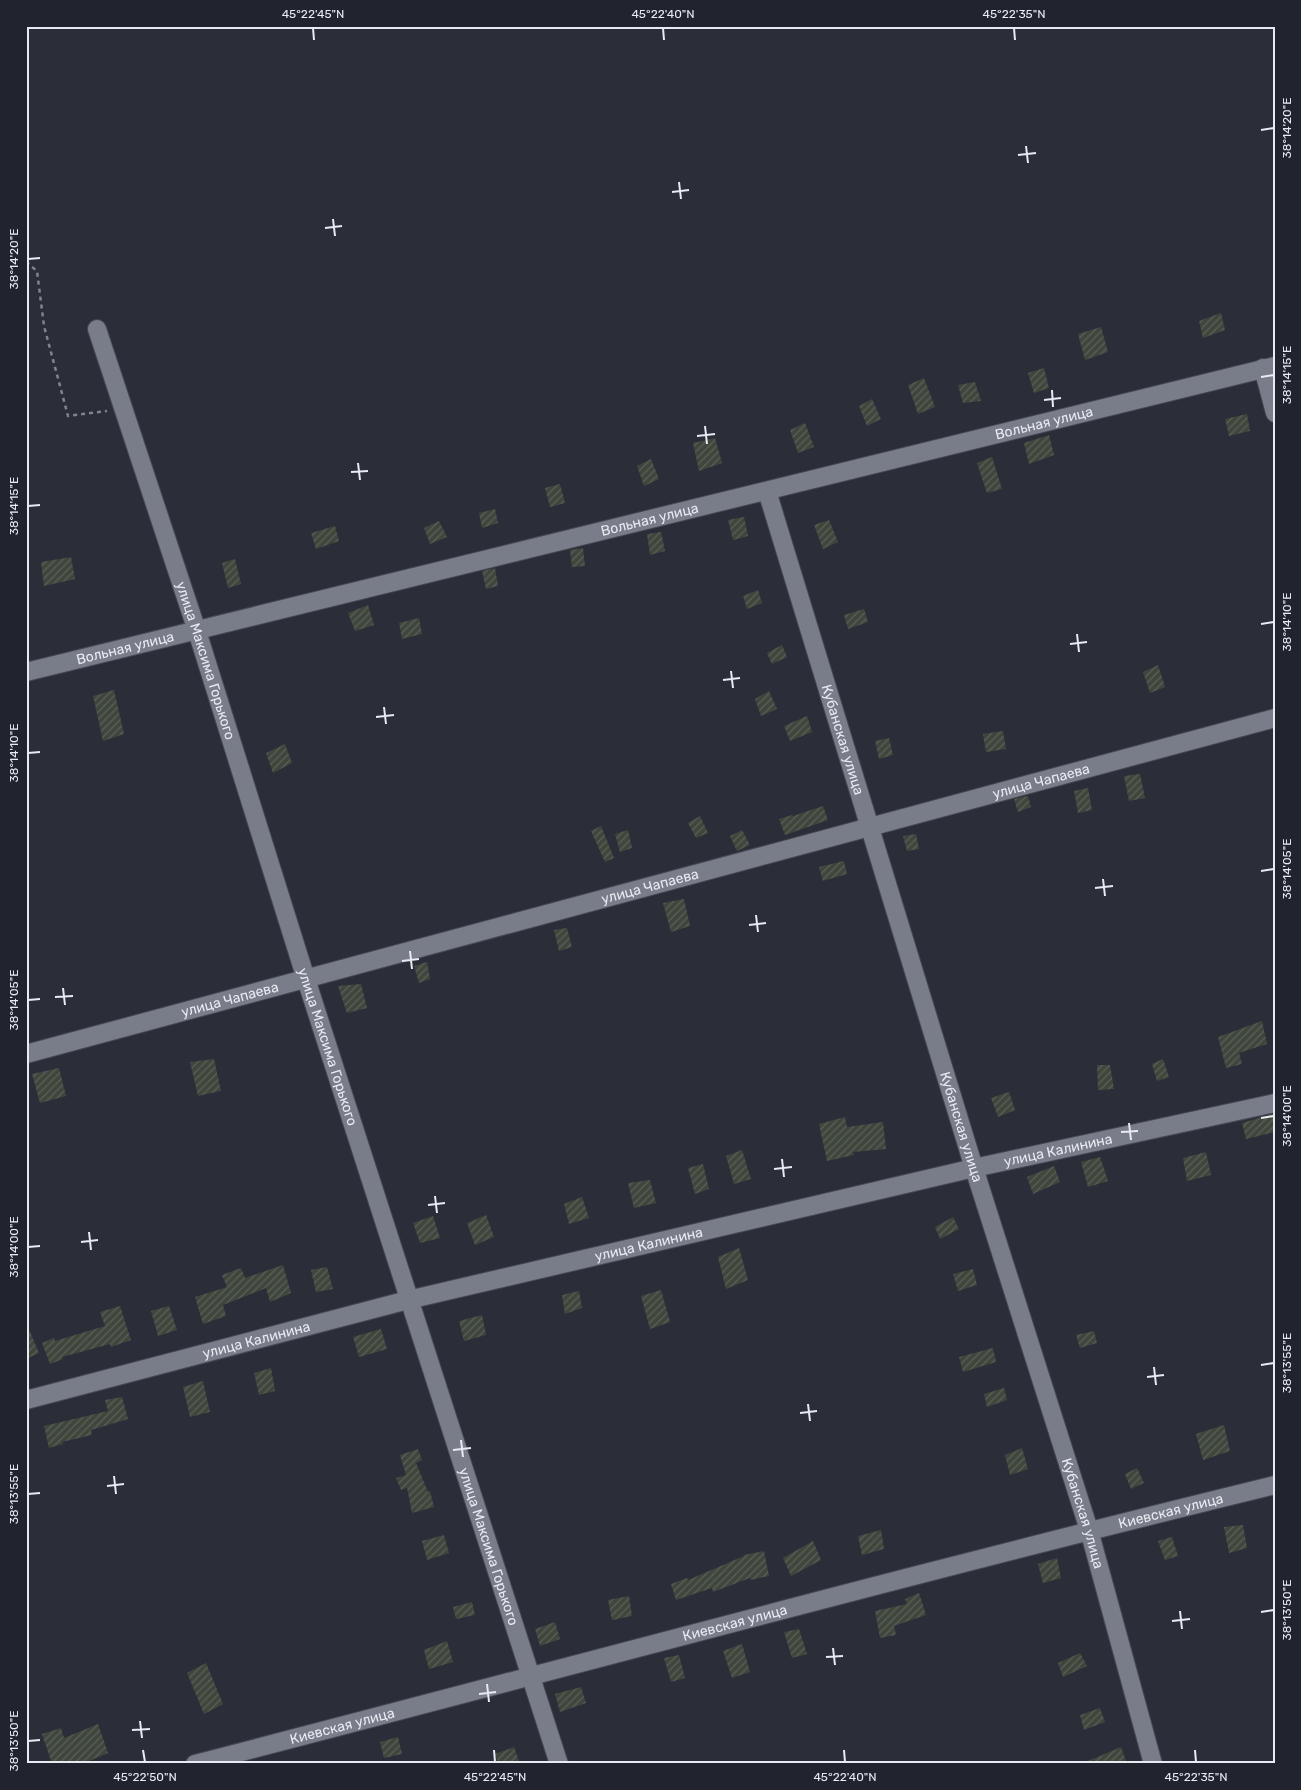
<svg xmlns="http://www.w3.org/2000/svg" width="1301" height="1790" font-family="Rubik,sans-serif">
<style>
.building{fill:url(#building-hatch)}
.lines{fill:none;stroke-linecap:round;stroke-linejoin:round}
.minor-casing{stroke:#464852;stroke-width:20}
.path{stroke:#82848d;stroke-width:2.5;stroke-dasharray:4 4;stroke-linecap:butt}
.minor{stroke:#797c89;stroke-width:18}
.ticks{fill:none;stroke:#e9ebf2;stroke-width:2}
.labels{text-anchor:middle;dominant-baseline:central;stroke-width:4.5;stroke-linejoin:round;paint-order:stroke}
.street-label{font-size:14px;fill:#e9ebf2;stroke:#21232e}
.neatline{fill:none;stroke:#e9ebf2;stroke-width:2}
.ticks-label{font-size:12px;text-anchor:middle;fill:#e9ebf2}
</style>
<defs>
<pattern id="building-hatch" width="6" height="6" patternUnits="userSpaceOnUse" patternTransform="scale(1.25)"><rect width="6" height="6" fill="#3f463c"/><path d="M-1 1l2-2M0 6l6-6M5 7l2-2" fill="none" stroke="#5b6159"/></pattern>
</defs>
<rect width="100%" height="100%" fill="#2b2d38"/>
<g class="building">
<path d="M1221,313L1225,330L1203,338L1199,321Z"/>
<path d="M1101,327L1108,352L1085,360L1078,334Z"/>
<path d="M1044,368L1049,388L1034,393L1028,373Z"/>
<path d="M924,378L935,407L918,414L908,385Z"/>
<path d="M975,382L981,401L963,403L958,385Z"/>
<path d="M872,399L881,419L867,426L859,406Z"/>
<path d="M1247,414L1250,431L1229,436L1225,419Z"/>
<path d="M805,423L814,447L798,453L790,430Z"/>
<path d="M1049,435L1054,455L1029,464L1024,443Z"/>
<path d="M715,438L722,463L699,471L693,443Z"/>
<path d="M992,457L1002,489L987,493L977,463Z"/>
<path d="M651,459L659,479L644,486L637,466Z"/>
<path d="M560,484L565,503L550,507L545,488Z"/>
<path d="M495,509L498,523L482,528L479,513Z"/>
<path d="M744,517L748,536L733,540L728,520Z"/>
<path d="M829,520L838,542L823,549L814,525Z"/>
<path d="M439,521L447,537L430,544L424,528Z"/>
<path d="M335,526L339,541L316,549L311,533Z"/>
<path d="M661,532L665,551L650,555L647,534Z"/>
<path d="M583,548L585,566L572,567L570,550Z"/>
<path d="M71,557L75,579L44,586L41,562Z"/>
<path d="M235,559L241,584L228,588L222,563Z"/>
<path d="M495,568L498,586L486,589L482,571Z"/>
<path d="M758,590L762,603L747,609L743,596Z"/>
<path d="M368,605L374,625L355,631L348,613Z"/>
<path d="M864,609L868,622L848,629L844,615Z"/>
<path d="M419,618L422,634L402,639L399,623Z"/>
<path d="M782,645L787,657L772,664L767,653Z"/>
<path d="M1158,665L1165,687L1150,693L1143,672Z"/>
<path d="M114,690L124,734L103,741L93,696Z"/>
<path d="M769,691L777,709L761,716L755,699Z"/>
<path d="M807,716L812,732L790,741L784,726Z"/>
<path d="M1003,731L1006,749L986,752L983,734Z"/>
<path d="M889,738L893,755L879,759L875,741Z"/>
<path d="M285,744L292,763L273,773L266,753Z"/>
<path d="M1140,774L1145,798L1129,801L1124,776Z"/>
<path d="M1088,788L1092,810L1078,813L1074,791Z"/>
<path d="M1028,796L1031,807L1018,812L1014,799Z"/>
<path d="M823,806L828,820L785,835L779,819L792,815L793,816Z"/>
<path d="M700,816L708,833L696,838L688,823Z"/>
<path d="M601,826L614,858L605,862L591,831Z"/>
<path d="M628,830L632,848L620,852L615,834Z"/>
<path d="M742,830L750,845L737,851L730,836Z"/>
<path d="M916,834L919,849L907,851L903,836Z"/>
<path d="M844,861L847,874L823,881L819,867Z"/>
<path d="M684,899L690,926L671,932L663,903Z"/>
<path d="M567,928L572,947L559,951L554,930Z"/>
<path d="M427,962L430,979L419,983L414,966Z"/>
<path d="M361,984L367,1008L347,1013L338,986Z"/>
<path d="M1262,1021L1267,1044L1239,1053L1242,1064L1226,1068L1218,1037Z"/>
<path d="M214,1059L221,1091L198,1096L190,1062Z"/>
<path d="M1163,1059L1169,1077L1157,1081L1152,1064Z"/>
<path d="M1097,1065H1110L1114,1089L1098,1090Z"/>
<path d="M59,1068L66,1096L40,1103L32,1074Z"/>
<path d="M1009,1092L1015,1110L998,1117L991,1098Z"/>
<path d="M1273,1114L1275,1132L1246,1139L1242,1123Z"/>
<path d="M845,1117L847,1127L883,1122L886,1149L853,1152L854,1155L827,1161L819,1124Z"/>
<path d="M742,1150L751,1179L734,1184L726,1156Z"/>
<path d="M1206,1152L1211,1175L1187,1181L1183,1158Z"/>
<path d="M1100,1157L1108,1181L1088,1187L1081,1162Z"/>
<path d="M703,1164L709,1189L695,1194L688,1168Z"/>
<path d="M1054,1166L1060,1182L1033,1194L1027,1177Z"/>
<path d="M650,1180L656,1203L634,1208L628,1183Z"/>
<path d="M582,1197L589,1218L569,1224L564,1204Z"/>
<path d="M486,1215L494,1237L475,1245L467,1223Z"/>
<path d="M433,1216L440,1238L420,1243L413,1223Z"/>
<path d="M953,1217L959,1229L940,1239L935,1227Z"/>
<path d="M739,1248L748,1280L726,1289L718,1257Z"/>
<path d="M283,1265L291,1293L270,1302L266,1288L223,1305L226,1316L203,1324L195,1297L227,1287L222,1275L241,1268L245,1278Z"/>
<path d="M327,1267L333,1289L316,1292L311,1270Z"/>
<path d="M973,1269L977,1285L958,1291L953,1274Z"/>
<path d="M661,1290L670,1322L650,1329L641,1296Z"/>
<path d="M579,1291L582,1308L565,1314L562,1295Z"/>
<path d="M120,1306L131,1340L111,1347L110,1344L62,1357L63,1359L50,1364L42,1343L54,1338L55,1341L105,1326L100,1312Z"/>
<path d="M169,1306L177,1330L158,1336L151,1311Z"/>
<path d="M482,1315L486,1335L464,1341L459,1321Z"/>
<path d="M26,1322L39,1353L26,1359Z"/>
<path d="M381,1329L387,1349L359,1357L353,1337Z"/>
<path d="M1094,1331L1097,1343L1080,1348L1076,1335Z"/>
<path d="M993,1348L996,1362L963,1372L959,1357Z"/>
<path d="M271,1368L275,1391L259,1395L254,1373Z"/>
<path d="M203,1381L210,1412L190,1417L183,1387Z"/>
<path d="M1004,1388L1007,1400L987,1407L984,1394Z"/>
<path d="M122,1397L128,1419L91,1430L92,1435L62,1442L63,1444L49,1448L44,1426L108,1411L105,1400Z"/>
<path d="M1224,1425L1230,1451L1203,1460L1196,1434Z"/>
<path d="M1022,1448L1028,1469L1010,1475L1005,1455Z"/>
<path d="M418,1449L422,1460L416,1463L428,1492L430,1491L434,1507L412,1513L407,1488L401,1490L396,1478L406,1475L400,1455Z"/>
<path d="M1137,1468L1144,1483L1131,1489L1125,1474Z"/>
<path d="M1243,1525L1247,1548L1229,1553L1224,1527Z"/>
<path d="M881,1530L884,1549L862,1555L858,1536Z"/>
<path d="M444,1535L449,1553L427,1560L422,1541Z"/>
<path d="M1172,1537L1178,1556L1165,1560L1158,1541Z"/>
<path d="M813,1541L821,1560L791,1576L783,1558Z"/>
<path d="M764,1551L769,1576L751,1580L750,1578L713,1592L712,1588L676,1600L671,1584L687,1578L688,1580L744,1556V1555Z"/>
<path d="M1057,1558L1061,1578L1043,1583L1038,1564Z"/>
<path d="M919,1593L926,1615L894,1626L896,1635L880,1638L875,1611L907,1604L905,1599Z"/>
<path d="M629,1596L632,1616L612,1620L608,1600Z"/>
<path d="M472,1602L475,1615L456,1619L453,1607Z"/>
<path d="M555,1622L560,1639L540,1646L535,1629Z"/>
<path d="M799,1629L807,1654L792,1658L784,1632Z"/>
<path d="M447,1641L453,1662L429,1669L424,1650Z"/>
<path d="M742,1644L750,1672L732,1678L723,1651Z"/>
<path d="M1080,1653L1087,1666L1063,1677L1058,1663Z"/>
<path d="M679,1655L685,1678L671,1682L664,1658Z"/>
<path d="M206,1663L223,1704L204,1714L187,1673Z"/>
<path d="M581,1687L586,1703L560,1712L555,1694Z"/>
<path d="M1100,1708L1105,1722L1084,1730L1080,1715Z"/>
<path d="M98,1724L108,1753L82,1764H52L42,1734L61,1728L64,1738Z"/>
<path d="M398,1737L402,1754L384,1758L380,1742Z"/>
<path d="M514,1747L520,1764H498L495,1754Z"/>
<path d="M1121,1747L1126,1761L1119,1764H1081Z"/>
</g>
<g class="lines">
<defs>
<g id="minor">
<path id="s1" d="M97,329L197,631L306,979L559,1764"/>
<path d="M1263,368L1275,413"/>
<path id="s2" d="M767,491L974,1168L1089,1530L1153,1764"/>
<path id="s3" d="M26,672L1275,366"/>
<path id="s4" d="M26,1054L1275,718"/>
<path id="s5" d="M26,1400L408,1300L974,1168L1275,1103"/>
<path id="s6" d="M195,1764C555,1671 914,1573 1275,1485"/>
</g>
</defs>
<use href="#minor" class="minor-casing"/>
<path class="path" d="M26,262L37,271L44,326L68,416L107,411"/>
<use href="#minor" class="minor"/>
</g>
<path class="ticks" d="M313,28L314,40M663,28L664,40M1014,28L1015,40M1261,130L1274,128M1026,146L1028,163M1018,155L1036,153M679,182L681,199M672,192L689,190M333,219L335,236M325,228L342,226M28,259L40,258M1261,377L1274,375M1052,390L1053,407M1044,400L1061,398M705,426L707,444M697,436L715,434M358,463L360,480M351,472L368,471M28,506L40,505M1261,624L1274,622M1077,634L1079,652M1070,644L1087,642M731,671L733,688M723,680L740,678M384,707L386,724M376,717L394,715M28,753L40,752M1261,871L1274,869M1103,879L1105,896M1095,888L1113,886M756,915L758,932M749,925L766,923M410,951L412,969M402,961L419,959M63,988L65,1005M55,997L73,996M28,1000L40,999M1261,1118L1274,1116M1129,1123L1131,1140M1121,1132L1138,1131M782,1159L784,1177M774,1169L792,1167M435,1196L437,1213M428,1205L445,1203M89,1232L91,1250M81,1242L98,1240M28,1247L40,1246M1261,1365L1274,1363M1154,1367L1156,1385M1147,1377L1164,1375M808,1404L810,1421M800,1413L817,1411M461,1440L463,1457M453,1450L471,1448M114,1476L116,1494M107,1486L124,1484M28,1494L40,1493M1180,1611L1182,1629M1261,1612L1274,1610M1172,1621L1190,1619M833,1648L835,1665M826,1657L843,1656M487,1684L489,1702M479,1694L496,1692M140,1721L142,1738M132,1730L150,1729M28,1741L40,1740M143,1750L145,1762M494,1750L495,1762M844,1750L845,1762M1195,1750L1196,1762"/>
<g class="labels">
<g class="street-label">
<text stroke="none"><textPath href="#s3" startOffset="1048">Вольная улица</textPath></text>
<text stroke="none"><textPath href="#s3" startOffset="642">Вольная улица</textPath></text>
<text stroke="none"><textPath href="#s3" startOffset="102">Вольная улица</textPath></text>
<text stroke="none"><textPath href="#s1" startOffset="349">улица Максима Горького</textPath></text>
<text stroke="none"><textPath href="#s2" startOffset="260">Кубанская улица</textPath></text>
<text stroke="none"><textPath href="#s4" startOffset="1051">улица Чапаева</textPath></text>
<text stroke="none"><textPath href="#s4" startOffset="646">улица Чапаева</textPath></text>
<text stroke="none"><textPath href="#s4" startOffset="211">улица Чапаева</textPath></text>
<text stroke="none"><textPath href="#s1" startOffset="754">улица Максима Горького</textPath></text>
<text stroke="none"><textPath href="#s2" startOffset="665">Кубанская улица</textPath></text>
<text stroke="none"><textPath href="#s5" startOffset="1062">улица Калинина</textPath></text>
<text stroke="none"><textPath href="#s5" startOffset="642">улица Калинина</textPath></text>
<text stroke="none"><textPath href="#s5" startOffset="238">улица Калинина</textPath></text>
<text stroke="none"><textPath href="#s6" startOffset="1008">Киевская улица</textPath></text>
<text stroke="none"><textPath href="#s2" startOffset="1070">Кубанская улица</textPath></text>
<text stroke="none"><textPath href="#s1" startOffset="1279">улица Максима Горького</textPath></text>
<text stroke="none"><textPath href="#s6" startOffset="558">Киевская улица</textPath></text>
<text stroke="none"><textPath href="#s6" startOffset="152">Киевская улица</textPath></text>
</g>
</g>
<rect width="1301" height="1790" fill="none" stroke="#21232e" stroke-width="55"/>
<rect x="28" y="28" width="1246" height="1734" class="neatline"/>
<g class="ticks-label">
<text x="313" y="18">45°22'45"N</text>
<text x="663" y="18">45°22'40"N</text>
<text x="1014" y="18">45°22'35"N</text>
<text transform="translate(1287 128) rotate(-90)" y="4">38°14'20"E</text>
<text transform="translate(14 259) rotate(-90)" y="4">38°14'20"E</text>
<text transform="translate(1287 375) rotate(-90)" y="4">38°14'15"E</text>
<text transform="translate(14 506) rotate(-90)" y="4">38°14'15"E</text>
<text transform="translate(1287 622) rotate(-90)" y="4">38°14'10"E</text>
<text transform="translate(14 753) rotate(-90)" y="4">38°14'10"E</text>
<text transform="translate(1287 869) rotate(-90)" y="4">38°14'05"E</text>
<text transform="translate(14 1000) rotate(-90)" y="4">38°14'05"E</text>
<text transform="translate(1287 1116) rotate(-90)" y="4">38°14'00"E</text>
<text transform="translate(14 1247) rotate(-90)" y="4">38°14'00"E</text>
<text transform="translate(1287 1363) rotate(-90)" y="4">38°13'55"E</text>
<text transform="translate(14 1494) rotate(-90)" y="4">38°13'55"E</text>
<text transform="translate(1287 1610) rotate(-90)" y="4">38°13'50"E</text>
<text transform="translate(14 1741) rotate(-90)" y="4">38°13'50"E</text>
<text x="145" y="1781">45°22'50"N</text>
<text x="495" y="1781">45°22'45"N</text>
<text x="845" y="1781">45°22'40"N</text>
<text x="1196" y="1781">45°22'35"N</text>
</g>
</svg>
